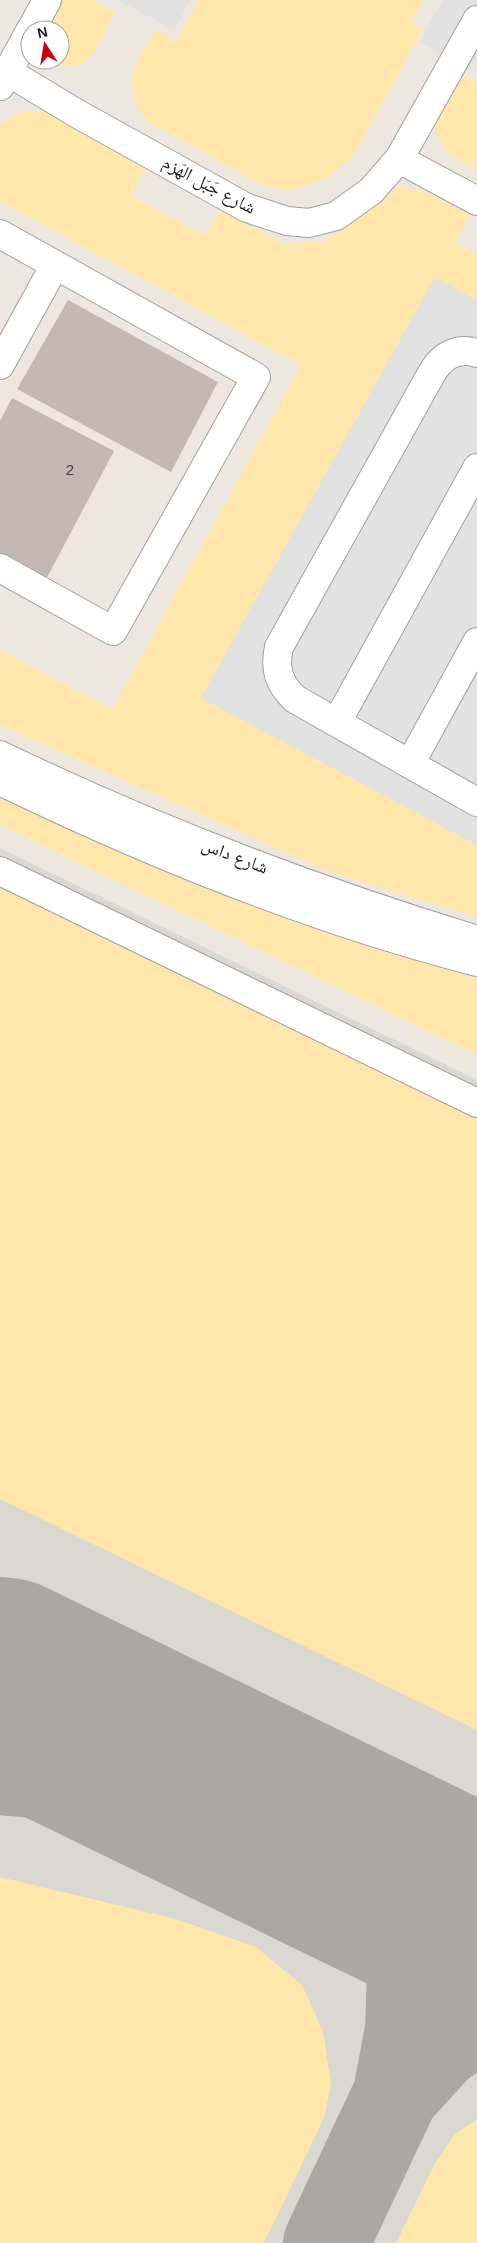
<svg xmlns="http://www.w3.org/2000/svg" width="477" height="2243" font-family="Helvetica,'Noto Naskh Arabic',sans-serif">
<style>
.airport{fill:#dbd7d1}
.sand{fill:#ffe7ab}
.parking{fill:#e2e2e2}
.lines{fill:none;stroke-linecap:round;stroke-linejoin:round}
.taxiway{stroke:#aaa8a4;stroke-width:86}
.runway{stroke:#aaa8a4;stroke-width:216}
.building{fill:#c4b9b2}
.minor-casing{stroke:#a1a1a1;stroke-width:30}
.minor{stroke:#fff;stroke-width:28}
.labels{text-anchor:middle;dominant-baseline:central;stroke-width:5;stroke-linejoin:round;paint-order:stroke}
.number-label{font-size:15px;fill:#444240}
.street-label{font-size:18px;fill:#1a1a1a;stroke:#fff}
</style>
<rect width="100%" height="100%" fill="#ede7df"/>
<path class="airport" d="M0,848L477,1080V2243H0Z"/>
<g class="sand">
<path d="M55,0H92L115,12C102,37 88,83 53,60H60V30H41Z"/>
<path d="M199,0H424L411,22L423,29L353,156L325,180L291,190L263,186L147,121L134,102L132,79L135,65L155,30L176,42Z"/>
<path d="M455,71L477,83V170L447,153L436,133L435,108Z"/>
<path d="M22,111L46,112L147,166L131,195L205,235L220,209L285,244L324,241L401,186L428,193L470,215L455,243L477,254V917L330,872L0,725V649L112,709L301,365L0,201V124Z"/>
<path d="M0,785L477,970V1055L0,825Z"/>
<path d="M0,872L477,1104V1730L0,1499Z"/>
<path d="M0,1877L176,1919L256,1947L302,1985L323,2031L331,2084L324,2118L264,2243H0Z"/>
<path d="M477,2119V2243H396L435,2163L455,2134Z"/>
</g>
<g class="parking">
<path d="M118,0H190L174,30Z"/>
<path d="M443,0H477V60L471,70L419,42Z"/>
<path d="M435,277L477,300V845L201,698Z"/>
</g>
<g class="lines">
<g class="taxiway">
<path d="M0,1772L57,1777L311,1837L381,1898L400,1933L410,1972L408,2030L396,2094L326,2243"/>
<path d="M396,2094L439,2047L477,2019"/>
</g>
<path class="runway" d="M0,1685L477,1917"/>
</g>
<g class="building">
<path d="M68,300L218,382L171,472L17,389Z"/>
<path d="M12,398L114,451L43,585L0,563V421Z"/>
</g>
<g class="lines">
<defs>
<g id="minor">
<path d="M31,30L47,0"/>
<path d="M8,72L76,113L247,208L287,221L309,223L336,216L371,191L399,159L477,20"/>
<path d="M0,86L30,31"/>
<path d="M399,159L477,201"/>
<path d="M0,234L256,377L113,631L0,568"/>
<path d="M477,353C458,347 443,355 433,371L279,647C274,669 279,684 295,699L477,802"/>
<path d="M0,365L55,265"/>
<path d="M337,722L477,468"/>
<path d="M0,755C153,829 314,890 477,940"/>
<path d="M410,764L477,642"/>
<path d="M0,781C153,855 313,920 477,962"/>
<path d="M0,871L477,1103"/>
</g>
</defs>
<use href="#minor" class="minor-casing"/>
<use href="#minor" class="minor"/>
</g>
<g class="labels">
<g class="number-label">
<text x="70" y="469">2</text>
</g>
<g class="street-label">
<text transform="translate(209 185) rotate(28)">شارع جَبَل الهَزم</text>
<text transform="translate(235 856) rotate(21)">شارع داس</text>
</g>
</g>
<g transform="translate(45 45) rotate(348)"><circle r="24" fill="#ffffff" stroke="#a3a3a3"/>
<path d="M0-4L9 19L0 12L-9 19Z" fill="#c50010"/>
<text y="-8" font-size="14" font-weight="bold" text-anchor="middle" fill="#1a1a1a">N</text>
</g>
</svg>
